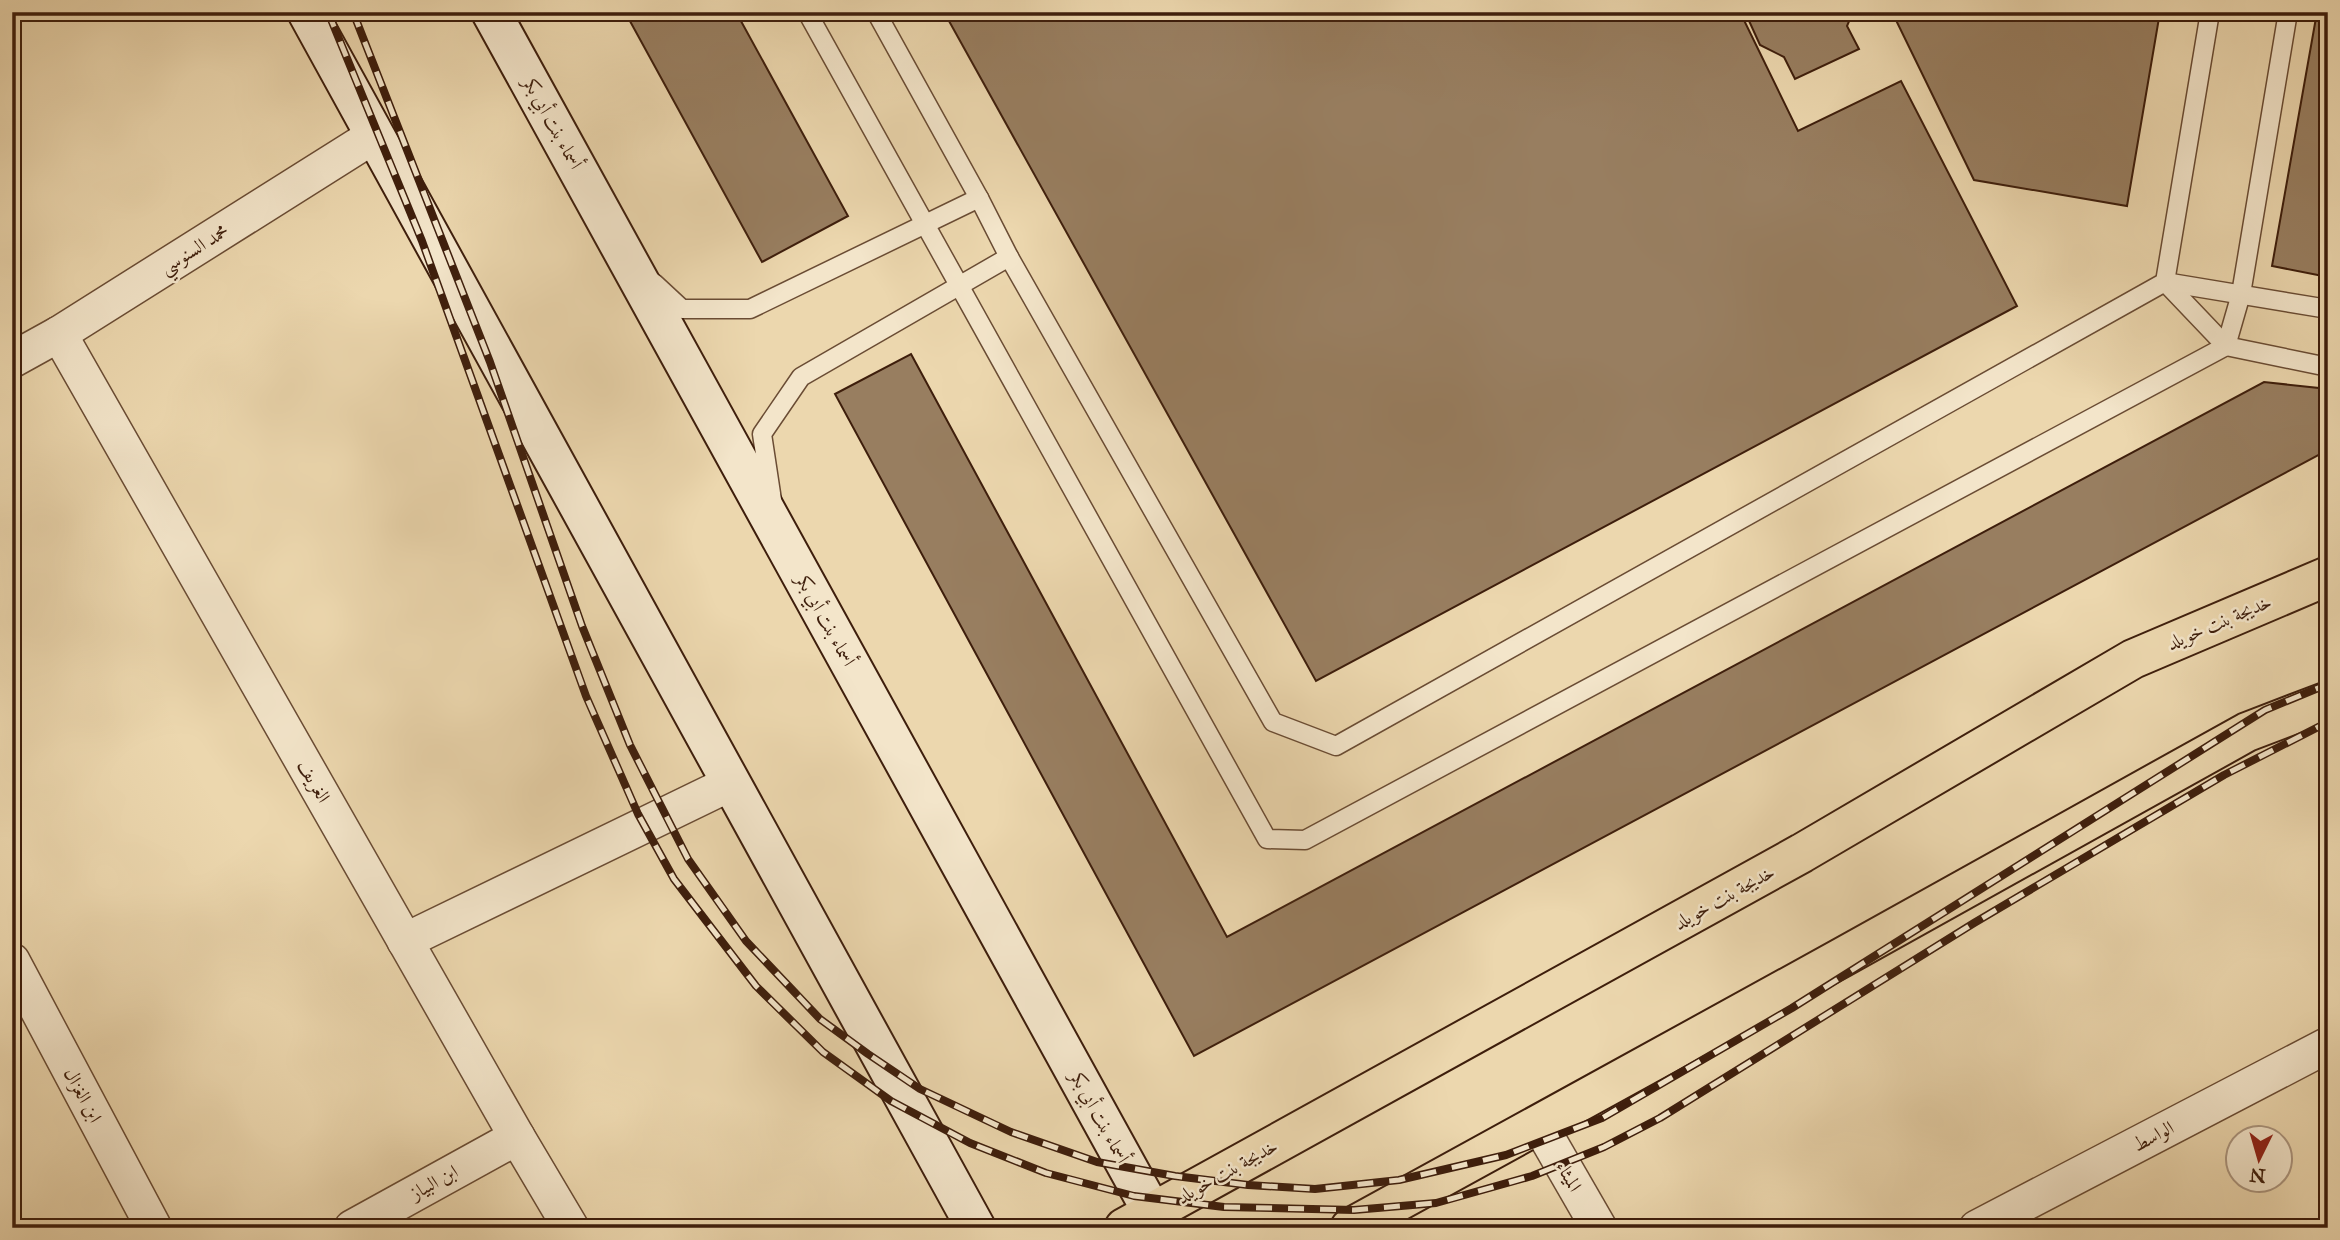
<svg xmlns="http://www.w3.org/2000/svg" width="2340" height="1240" font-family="'IM FELL Great Primer',Amiri,serif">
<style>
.building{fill:#987e60;stroke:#3e1e0c;stroke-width:2}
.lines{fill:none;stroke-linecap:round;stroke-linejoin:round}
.lane-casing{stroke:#6a4c34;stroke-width:21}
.street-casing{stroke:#6a4c34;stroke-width:38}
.secondary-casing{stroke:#3e1e0c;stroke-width:42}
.primary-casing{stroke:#3e1e0c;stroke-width:42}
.lane{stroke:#f3e5ca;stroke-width:18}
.street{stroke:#f3e5ca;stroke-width:35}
.secondary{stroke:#f3e5ca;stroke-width:38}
.primary{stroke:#ecd7ae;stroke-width:38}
.rail-casing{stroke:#3e1e0c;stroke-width:8}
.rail{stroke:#f3e5ca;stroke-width:5;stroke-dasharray:16;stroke-linecap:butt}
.labels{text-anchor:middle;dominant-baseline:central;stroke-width:5;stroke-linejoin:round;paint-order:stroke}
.street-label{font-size:19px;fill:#3e1e0c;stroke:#f3e5ca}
</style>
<rect width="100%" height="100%" fill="#ecd7ae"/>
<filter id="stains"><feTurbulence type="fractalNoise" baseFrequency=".00286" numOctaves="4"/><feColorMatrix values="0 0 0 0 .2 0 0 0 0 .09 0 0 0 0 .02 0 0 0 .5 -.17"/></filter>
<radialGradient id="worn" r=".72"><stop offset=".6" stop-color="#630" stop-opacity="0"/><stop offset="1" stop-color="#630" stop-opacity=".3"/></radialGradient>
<g class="building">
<path d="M625,12H736L848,216L762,262Z"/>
<path d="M944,12H1740L1798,131L1901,81L2017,306L1316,681Z"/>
<path d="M1745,12H1853L1847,26L1859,49L1795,79L1784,57L1760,45Z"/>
<path d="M1892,12H2160L2127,206L1974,180Z"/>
<path d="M2317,12H2328V277L2272,266Z"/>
<path d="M911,354L1227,937L2264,382L2328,389V450L1194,1056L835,394Z"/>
</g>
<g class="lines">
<defs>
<g id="lane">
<path d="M807,12L1267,839L1305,840L2226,346L2241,294L2288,12"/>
<path d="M876,12L979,198L1009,257L1273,722L1336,746L2165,282L2210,12"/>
<path d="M2165,282L2226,346L2328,367"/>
<path d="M2165,282L2328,309"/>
<path d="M654,283L682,309H750L979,198"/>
<path d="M772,500L762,434L801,377L1009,257"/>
</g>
<g id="street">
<path d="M59,334L517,1137L571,1228"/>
<path d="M12,360L59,334L375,135"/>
<path d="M405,941L731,783"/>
<path d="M12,961L154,1228"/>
<path d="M1539,1124L1599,1228"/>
<path d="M352,1228L517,1137"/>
<path d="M1977,1228L2328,1045"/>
</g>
<g id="secondary">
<path d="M307,12L976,1228"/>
<path d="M491,12L1161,1228"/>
</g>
<g id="primary">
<path d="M1124,1228L1802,853L2133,659L2328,576"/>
<path d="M1350,1228L1841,958L2247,732L2328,701"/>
</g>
</defs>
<use href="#lane" class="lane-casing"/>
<use href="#street" class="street-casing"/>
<use href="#secondary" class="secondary-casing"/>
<use href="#primary" class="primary-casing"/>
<use href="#lane" class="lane"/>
<use href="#street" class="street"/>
<use href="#secondary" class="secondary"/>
<use href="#primary" class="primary"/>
<defs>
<g id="rail">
<path d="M328,12L422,241L586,696L638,814L674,879L756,986L823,1052L891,1101L970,1143L1046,1173L1134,1196L1224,1207L1354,1210L1436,1203L1532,1176L1604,1147L1660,1118L1974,923L2224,775L2328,722"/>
<path d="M353,12L490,362L582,626L630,745L688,859L746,941L820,1019L868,1054L920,1089L1011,1132L1097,1162L1175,1176L1248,1185L1315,1189L1399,1180L1506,1155L1602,1118L1792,1008L2265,710L2328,684"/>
</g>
</defs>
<use href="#rail" class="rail-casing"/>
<use href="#rail" class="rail"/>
</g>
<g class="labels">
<g class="street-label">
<text transform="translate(553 123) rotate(61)">أسماء بنت أبي بكر</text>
<text transform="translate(194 249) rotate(-32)">محمد السنوسي</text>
<text transform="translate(826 620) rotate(61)">أسماء بنت أبي بكر</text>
<text transform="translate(2219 622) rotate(-23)">خديجة بنت خويلد</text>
<text transform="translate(314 781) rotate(60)">الغريف</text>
<text transform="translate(1724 897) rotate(-29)">خديجة بنت خويلد</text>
<text transform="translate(83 1095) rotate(62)">ابن الغزال</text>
<text transform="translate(1100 1117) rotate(61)">أسماء بنت أبي بكر</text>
<text transform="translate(2153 1136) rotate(-28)">الواسط</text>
<text transform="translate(1227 1171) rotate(-29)">خديجة بنت خويلد</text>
<text transform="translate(1569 1176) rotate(60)">الميثاء</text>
<text transform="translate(434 1182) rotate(-29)">ابن البياز</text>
</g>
</g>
<rect width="2340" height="1240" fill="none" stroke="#ecd7ae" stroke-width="42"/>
<rect x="14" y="14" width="2312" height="1212" fill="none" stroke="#3e1e0c" stroke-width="3.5"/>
<rect x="21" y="21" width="2298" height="1198" fill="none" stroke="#3e1e0c" stroke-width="2"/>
<g transform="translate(2259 1159) rotate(185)"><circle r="33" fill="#f3e5ca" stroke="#ab957e" stroke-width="2"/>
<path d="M0-5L12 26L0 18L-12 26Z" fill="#8f2418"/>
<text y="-10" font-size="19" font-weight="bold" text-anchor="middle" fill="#3e1e0c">N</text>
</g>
<rect width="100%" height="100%" filter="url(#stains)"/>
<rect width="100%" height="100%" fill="url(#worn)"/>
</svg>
